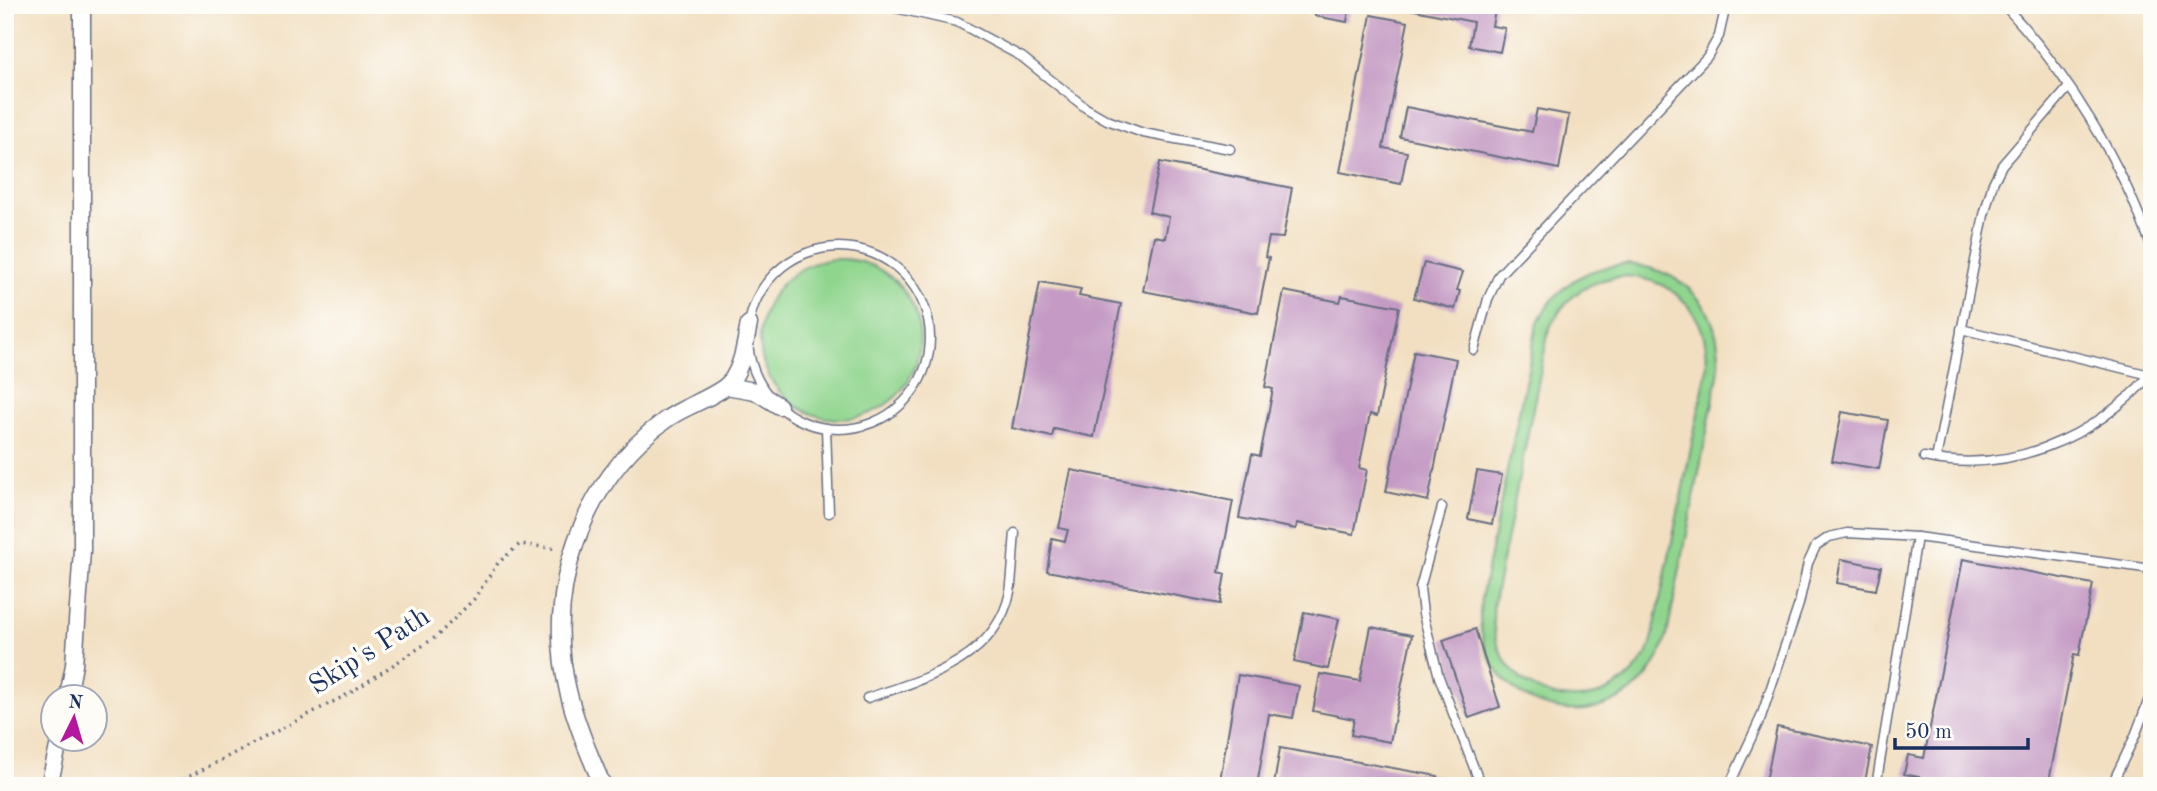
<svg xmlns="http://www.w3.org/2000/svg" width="2157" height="791" font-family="'Old Standard TT',serif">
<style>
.green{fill:#90d58e;stroke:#568276;stroke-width:2;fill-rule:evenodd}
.building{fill:#c59bc5}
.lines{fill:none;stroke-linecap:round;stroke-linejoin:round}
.lane-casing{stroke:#666d81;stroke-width:11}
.street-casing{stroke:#666d81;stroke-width:19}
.path{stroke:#666d81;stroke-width:3.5;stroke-dasharray:2 5;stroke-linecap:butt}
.lane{stroke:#fff;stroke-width:8}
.street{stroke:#fff;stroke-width:16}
.labels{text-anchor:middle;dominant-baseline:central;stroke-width:7;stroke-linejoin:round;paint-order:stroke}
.street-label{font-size:28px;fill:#1b2f5e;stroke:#fdfcf7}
</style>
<rect width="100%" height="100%" fill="#fdfcf7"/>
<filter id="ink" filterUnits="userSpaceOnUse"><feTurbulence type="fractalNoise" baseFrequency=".0143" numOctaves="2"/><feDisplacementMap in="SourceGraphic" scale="14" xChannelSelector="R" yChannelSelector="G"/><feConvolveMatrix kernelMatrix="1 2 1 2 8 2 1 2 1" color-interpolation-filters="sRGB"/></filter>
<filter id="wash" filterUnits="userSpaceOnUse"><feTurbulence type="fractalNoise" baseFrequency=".00686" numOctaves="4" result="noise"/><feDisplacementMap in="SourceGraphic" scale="28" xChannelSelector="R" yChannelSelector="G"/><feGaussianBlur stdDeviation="1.57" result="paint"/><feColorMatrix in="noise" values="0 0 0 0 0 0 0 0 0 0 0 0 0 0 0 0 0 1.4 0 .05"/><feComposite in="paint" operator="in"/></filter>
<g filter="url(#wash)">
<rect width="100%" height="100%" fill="#f2dfc1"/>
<g class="green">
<circle cx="840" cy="339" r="80"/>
<path d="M1627,264C1690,270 1725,314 1718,376L1667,635C1634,755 1467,723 1481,599L1537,324C1556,286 1585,267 1627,264ZM1627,276C1681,281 1712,321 1706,374L1651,645C1609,737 1481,701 1494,601L1549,329C1565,296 1590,278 1627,276Z"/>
</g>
<g id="blocks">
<g class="building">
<path d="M1317,5H1350L1347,22L1315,16Z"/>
<path d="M1390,5H1496L1492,26L1505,28L1500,52L1469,46L1473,22Z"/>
<path d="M1371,15L1408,22L1383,148L1407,152L1401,184L1340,172Z"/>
<path d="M1406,107L1532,132L1537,109L1569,115L1559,169L1400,137Z"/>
<path d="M1160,162L1292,188L1283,238L1269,237L1265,257L1269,258L1258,313L1143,291L1154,236L1165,238L1169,217L1149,212Z"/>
<path d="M1424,263L1463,272L1457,290L1460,291L1455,309L1414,298Z"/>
<path d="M1040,282L1081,289L1079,296L1121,304L1094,437L1054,429L1052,437L1012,428Z"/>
<path d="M1284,291L1340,302L1342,296L1399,307L1377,416L1370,414L1359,468L1367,470L1354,534L1297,523L1296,529L1239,518L1252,454L1260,456L1273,389L1265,387Z"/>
<path d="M1414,351L1456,359L1428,501L1386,492Z"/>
<path d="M1842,412L1888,420L1879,469L1832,461Z"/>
<path d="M1071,470L1233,501L1219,572L1225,574L1220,604L1047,571L1052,538L1065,541L1068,530L1059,528Z"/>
<path d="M1477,471L1502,475L1492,524L1468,519Z"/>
<path d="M1841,559L1881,567L1876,590L1837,583Z"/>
<path d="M1963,559L2093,584L2079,655L2074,654L2048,786H1917L1919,777L1904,774L1908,755L1924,758Z"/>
<path d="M1304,612L1339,619L1328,669L1294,662Z"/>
<path d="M1371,627L1412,635L1390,742L1351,735L1354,719L1313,711L1320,674L1360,681Z"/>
<path d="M1475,629L1500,707L1469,718L1443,640Z"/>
<path d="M1238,675L1299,686L1293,718L1269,714L1257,786H1219Z"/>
<path d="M1777,727L1872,747L1864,786H1765Z"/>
<path d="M1280,748L1438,776L1436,786L1274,785Z"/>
</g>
</g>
</g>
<g filter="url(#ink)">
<use href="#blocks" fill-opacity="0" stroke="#666d81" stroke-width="2"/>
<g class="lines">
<defs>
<g id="lane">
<path d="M882,5L957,22L1022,57L1086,108L1107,120L1143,133L1230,149"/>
<path d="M2004,5C2067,72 2122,162 2152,249"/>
<circle cx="839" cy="338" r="91"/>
<path d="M1474,350L1488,299L1499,275L1707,57L1719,36L1726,5"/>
<path d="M826,428L829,513"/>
<path d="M1924,457C2009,475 2094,438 2150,375L1961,329"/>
<path d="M1936,459L1984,215L1993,183L2002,165L2068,88"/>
<path d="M1442,507L1420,588L1423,614L1439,677L1481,786"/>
<path d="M867,698C924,679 996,660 1010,592C1013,573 1013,552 1015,533"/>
<path d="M1729,786L1761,717L1799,604L1808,563L1816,546L1829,537L1847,533L1917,537L2152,569"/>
<path d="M1876,786L1917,537"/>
<path d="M2111,786L2135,736L2152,691"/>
</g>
<g id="street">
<path d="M726,386L755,391L779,406"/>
<path d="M68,696L74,665L82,550V5"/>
<path d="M49,786L60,738"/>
<path d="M603,786C589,755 576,724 568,691C544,591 581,483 664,421C682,407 706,401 725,387C742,374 745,343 749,324"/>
</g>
</defs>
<use href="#lane" class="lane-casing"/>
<use href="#street" class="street-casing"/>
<path class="path" d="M171,786L350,693L436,637L474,599L498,563L520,544L558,549"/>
<use href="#lane" class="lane"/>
<use href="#street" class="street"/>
</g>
</g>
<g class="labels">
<g class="street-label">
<text transform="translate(370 652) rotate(-33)">Skip's Path</text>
</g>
</g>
<rect width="2157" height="791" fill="none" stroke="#fdfcf7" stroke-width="28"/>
<g transform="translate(74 718) rotate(5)"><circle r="33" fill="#fdfcf7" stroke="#a3aaba" stroke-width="2"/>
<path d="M0-5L12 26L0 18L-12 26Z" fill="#b5179e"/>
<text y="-10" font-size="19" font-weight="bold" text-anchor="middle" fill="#1b2f5e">N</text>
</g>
<path d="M1895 738v10h133v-10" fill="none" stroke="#1b2f5e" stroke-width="3.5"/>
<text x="1905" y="738" font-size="21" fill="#1b2f5e" stroke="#fdfcf7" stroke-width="5" paint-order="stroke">50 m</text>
</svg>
